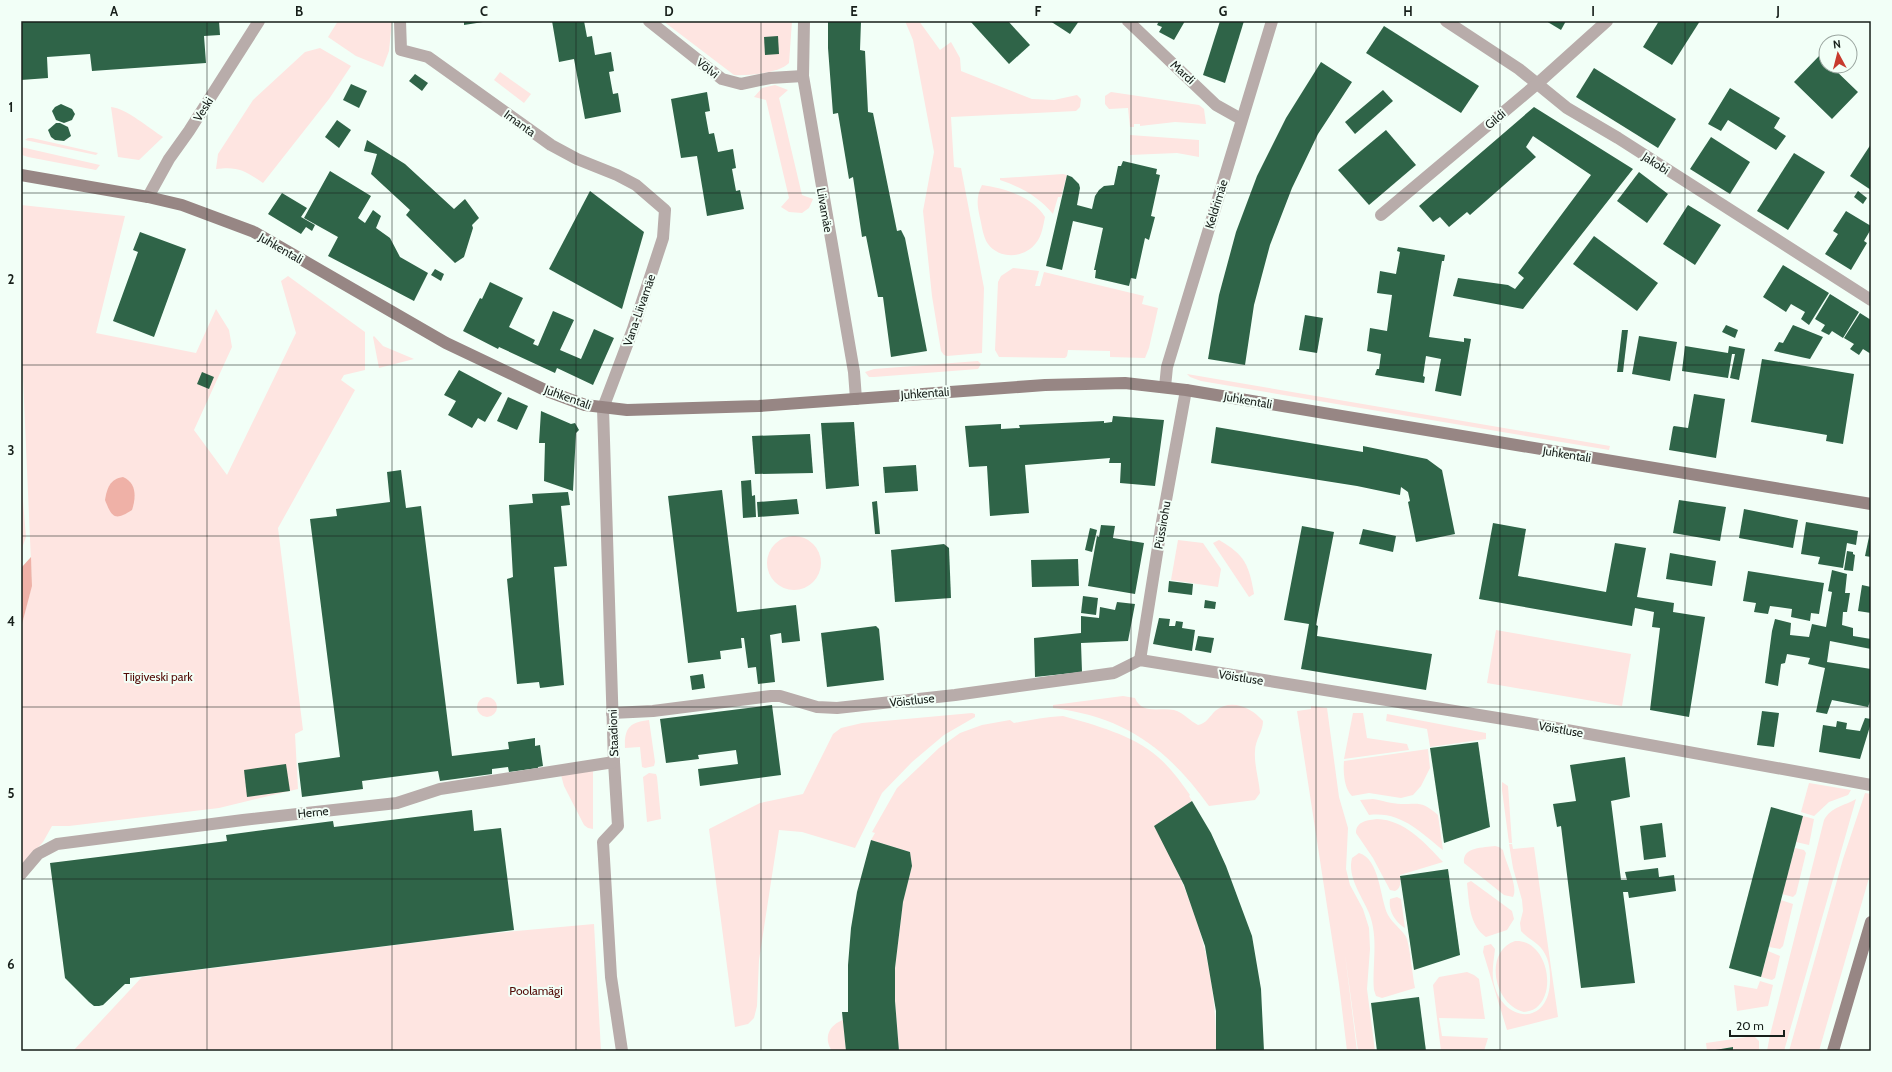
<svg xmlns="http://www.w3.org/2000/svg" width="1892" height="1072" font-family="Cabin,sans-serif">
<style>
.green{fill:#fee5e1}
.forest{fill:#efb1a7}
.building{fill:#2f6448}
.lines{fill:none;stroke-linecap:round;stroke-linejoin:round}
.street{stroke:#b8acaa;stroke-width:12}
.secondary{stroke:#978684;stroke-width:12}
.grid{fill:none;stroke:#171f1a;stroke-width:1;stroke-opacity:0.55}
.labels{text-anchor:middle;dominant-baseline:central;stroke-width:4;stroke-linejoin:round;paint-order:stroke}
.street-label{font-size:12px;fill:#171f1a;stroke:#f2fff7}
.park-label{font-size:12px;fill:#520a06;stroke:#f2fff7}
.neatline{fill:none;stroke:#171f1a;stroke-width:1.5}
.grid-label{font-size:13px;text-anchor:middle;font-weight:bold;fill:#171f1a}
</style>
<rect width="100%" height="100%" fill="#f2fff7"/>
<g class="green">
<path d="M338,21H392L389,51L383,67L356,56L328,37Z"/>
<path d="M663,21H792L789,63C780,73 747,76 734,75Z"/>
<path d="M905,21H919L940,50L951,42L960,58L961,71L1032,99L1054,100L1077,95L1081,99L1080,107L1076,111L951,117L954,167L961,168L984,288L982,353L947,356L944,355L941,351L932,296L923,211L934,152L913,40Z"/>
<path d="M320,48L351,66L329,99L263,183C245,171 239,166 216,169L218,154L253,100L305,52Z"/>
<path d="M500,72L531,94L524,103L494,80Z"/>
<path d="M775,85L788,90L779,98L780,102L802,195L813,199L809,208L802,213L789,212L781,207L789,198L766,100L754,97L762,88Z"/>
<path d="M1111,92L1199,105L1204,109L1206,124L1175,122L1140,126V124H1134V127H1130L1128,108L1109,109L1105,104V96Z"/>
<path d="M111,107C126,108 150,129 163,137L139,160L118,157Z"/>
<path d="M1130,135L1199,140V157L1177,153L1130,155Z"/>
<path d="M28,138H32L98,153L96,155L25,140Z"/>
<path d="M21,147L100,165L96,170L28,157L22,155Z"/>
<path d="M1063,174L1067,175L1061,197H1058L1053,214C1039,197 1021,187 1000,180V178H1003Z"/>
<path d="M982,185C1004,188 1033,197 1045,217C1043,226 1042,236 1036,243C1025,258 1000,260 988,244C983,237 982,226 980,218C977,205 976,197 982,185Z"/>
<path d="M21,205L125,216L96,333L196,353L216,309L229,330L232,347L194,430L227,475L296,333L281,281L288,276L365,332V370L344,375L341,380L355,390L278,528L303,730L295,734L298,789L219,808L69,826H52L43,842L21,866V628L32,585L21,331Z"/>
<path d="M1013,268L1039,271L1035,286H1040L1044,272L1144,296L1142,304L1158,308L1149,348L1145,358L1110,357V351L1068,350L1067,356L1065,358L999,357L995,350L998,282L1001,276Z"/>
<path d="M374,336L383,346L414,359L379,368L373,337Z"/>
<path d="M978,361L981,364L978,369L874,377H869L865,372L874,369Z"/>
<path d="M1187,374L1610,446L1609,450L1201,381L1190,377Z"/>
<path d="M21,477L26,537L21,551Z"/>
<circle cx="794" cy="563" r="27"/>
<path d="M1178,540L1203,543L1221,569L1218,587L1171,580Z"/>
<path d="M1219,540C1245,555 1249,565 1254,594L1249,597L1213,543Z"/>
<path d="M1496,630L1631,654L1622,706L1487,683Z"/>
<path d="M1123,696L1135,698C1142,715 1160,707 1174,710C1184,713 1190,721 1198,725C1206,724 1210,716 1215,711C1231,698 1251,707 1263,721C1263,732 1255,740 1255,751C1254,765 1259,780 1260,793L1255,800L1209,806C1167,748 1125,717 1053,708V705Z"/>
<circle cx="487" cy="707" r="10"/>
<path d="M1311,706L1327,708L1339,797L1348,828L1346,869L1350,885L1363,909L1369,928L1370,949L1367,989L1375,1051H1358L1345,954L1357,1051H1347L1339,984L1297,711L1311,709Z"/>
<path d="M972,713L975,714V717L944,735L912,762L882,793L855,848L802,832L779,830L759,960L757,1006L754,1018L748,1024L735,1027L709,829L760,803L803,794L833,734L841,728L862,723Z"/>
<path d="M1353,713H1363L1367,738L1407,744L1409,750L1344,759Z"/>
<path d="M1387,714L1486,733V739L1430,747L1427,729L1386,721Z"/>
<path d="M1063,716C1095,725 1133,735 1158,757C1171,768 1180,781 1190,795L1189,796L1192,801L1154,826C1195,899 1217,967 1216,1051H899L895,1001V968L903,902L912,866L910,852L871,840L875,833L872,832L897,788L939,748L960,733L982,725L1010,720L1014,723C1032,720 1045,717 1063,716Z"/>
<path d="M649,720L655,762L654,766L645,768L642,767L640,747L625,748C624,728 630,722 649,720Z"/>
<path d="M1428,749L1430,768L1421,786L1413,795L1401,798L1369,793L1352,796C1344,789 1343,771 1344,761Z"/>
<path d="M593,771V829L588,828L584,825L564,786L561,775Z"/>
<path d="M649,773L656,774L657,777L661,819L647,822L643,777Z"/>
<path d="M1502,782L1508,786L1512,843H1509L1502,790Z"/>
<path d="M1809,783L1851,790L1848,795L1829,802L1814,816L1801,812Z"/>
<path d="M1865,793L1871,794V871L1819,1051H1789L1843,859Z"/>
<path d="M1373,799C1381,800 1392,804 1401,804C1420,804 1422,801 1438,815L1443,850C1420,832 1401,811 1369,815L1360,800Z"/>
<path d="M1856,799L1784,1051H1767L1770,1035L1824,820C1831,807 1844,806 1856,799Z"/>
<path d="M1803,816L1814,819L1809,845L1796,842Z"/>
<path d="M1377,819C1405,820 1425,843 1443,862L1400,875C1400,881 1402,888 1395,891L1390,890L1373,858L1356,833C1356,821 1368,820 1377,819Z"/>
<path d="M1509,844H1512L1513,849L1534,847L1558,1017L1507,1030L1483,952L1484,946L1491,944L1495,949C1494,959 1492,968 1493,979C1500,1024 1551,1028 1550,978C1550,970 1549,961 1545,954C1540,943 1529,940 1521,931L1520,923L1523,911L1522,900L1513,868Z"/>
<path d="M1495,846L1499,847L1503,850C1505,861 1519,888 1513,897L1504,895L1464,863C1462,846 1484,848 1495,846Z"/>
<path d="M1795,848L1804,850L1806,853L1796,894L1793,897L1782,894Z"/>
<path d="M1359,853C1380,859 1380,899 1388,915C1392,923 1405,932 1407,939C1411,955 1412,973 1415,988L1382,998L1376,996L1374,990C1372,964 1379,938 1369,913C1362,896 1347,877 1352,858Z"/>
<path d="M1471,881L1512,911L1514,919L1507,930L1486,937C1469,925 1469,902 1467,883Z"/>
<path d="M1397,897L1401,899L1405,928C1396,923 1388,911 1390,899Z"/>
<path d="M1781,900L1793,904L1783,946L1780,949L1769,947Z"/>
<path d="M594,924L601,1051H73L142,977L484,934Z"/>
<path d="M1515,941C1546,939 1558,991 1536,1008C1532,1011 1528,1011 1524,1012C1494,1005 1483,952 1515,941Z"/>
<path d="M1768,951L1780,956L1775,978L1772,980L1761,977Z"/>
<path d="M1467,972L1474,975L1479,979L1485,1019L1439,1018L1442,1036L1488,1038L1484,1051H1441L1433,985L1439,977Z"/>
<path d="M1760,981L1773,985L1768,1006L1737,1011L1734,985L1757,989Z"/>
<path d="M843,1020L846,1051H832C823,1038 829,1025 843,1020Z"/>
<path d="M1754,1036L1759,1041V1051H1733V1047L1707,1051L1706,1043Z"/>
</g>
<g class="forest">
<path d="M123,477C137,483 136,498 132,510C115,521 112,518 105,500C107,488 110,479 123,477Z"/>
<path d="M31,557L32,586L21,628V568Z"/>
</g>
<g class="building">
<path d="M21,21H219L220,35L204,36L206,63L92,71L90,54L47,57L48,78L21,80Z"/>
<path d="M464,21H483V22L464,25Z"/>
<path d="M552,21H584L587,37L592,36L595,55L611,52L614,71L609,72L613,94L618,93L621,112L585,119L574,59L559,62Z"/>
<path d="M828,21H861L860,50L865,51L868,112L873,113L897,231L901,230L905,238L927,351L891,357L883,297H878L866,236L862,237L853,177L849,179L838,113L833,114L828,48Z"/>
<path d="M970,21H1008L1030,45L1009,64Z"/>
<path d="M1050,21H1079L1070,34Z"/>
<path d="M1159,21H1185L1174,40L1159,32L1162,27L1157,25Z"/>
<path d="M1220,21H1244L1225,83L1203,75Z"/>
<path d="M1546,21H1566L1561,30Z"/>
<path d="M1659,21H1700L1672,65L1643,47Z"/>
<path d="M1384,26L1479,86L1461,113L1366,53Z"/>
<path d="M778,36L779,54L765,55L764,37Z"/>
<path d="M1820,55L1826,61V66H1831L1858,92L1832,119L1794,82Z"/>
<path d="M1321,62L1352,82L1318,134L1292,188L1270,245L1254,305L1245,365L1208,359L1219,295L1236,232L1257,176L1286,118Z"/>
<path d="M1594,68L1676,119L1658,148L1576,97Z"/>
<path d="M415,74L428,83L422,91L409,81Z"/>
<path d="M351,84L367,91L359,108L343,100Z"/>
<path d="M1730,88L1780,118L1774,128L1786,136L1776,150L1728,120L1721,131L1708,124Z"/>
<path d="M1383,90L1393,101L1355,134L1345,122Z"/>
<path d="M707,92L710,111L705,112L709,134L714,133L718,152L733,149L736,168L732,169L736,191L740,190L744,209L707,216L697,156L681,158L671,99Z"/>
<path d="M61,104L72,109L75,114L72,120L64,123L56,120L52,111L55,107Z"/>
<path d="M1534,107L1633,169L1523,309L1453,296L1458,278L1508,285L1515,289L1524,278L1518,273L1591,175L1533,136L1526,147L1536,157L1470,215L1467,212L1449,227L1440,217L1433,222L1419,206Z"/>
<path d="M337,120L351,130L339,148L325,137Z"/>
<path d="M56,123H60L68,127L71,136L64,141L55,140L51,137L48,130Z"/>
<path d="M1386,130L1416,165L1369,205L1338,170Z"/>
<path d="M1711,137L1750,162L1730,194L1690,169Z"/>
<path d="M367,140L405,164L454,209L465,199L479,218L472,225L473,228L464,257L455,263L406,215L410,210L371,174L377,154L364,151Z"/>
<path d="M1871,144V190L1850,176Z"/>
<path d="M1794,153L1825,172L1788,230L1757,211Z"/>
<path d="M1123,161L1157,169L1156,174L1160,175L1151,216L1155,217L1149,240L1145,238L1136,279L1131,278L1129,286L1095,278L1096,270H1094L1103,228L1073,221L1062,270L1046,266L1067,175L1072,177L1079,184L1080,188L1077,205L1092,209L1095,196L1099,190L1104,186L1114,185L1118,166H1121Z"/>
<path d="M330,171L371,196L358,218L365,223L373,210L381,216L376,228L390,238L400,257L428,273L414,301L328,256L338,237L304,218Z"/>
<path d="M1639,172L1668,194L1647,223L1617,201Z"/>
<path d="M590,191L644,232L622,309L549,269Z"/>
<path d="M1858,191L1867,198L1863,204L1854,197Z"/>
<path d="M282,193L307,208L301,217L315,225L312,231L306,227L301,234L268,214Z"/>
<path d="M1688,205L1721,225L1695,265L1663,244Z"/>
<path d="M1846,211L1871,226V229L1864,241L1867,243L1851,270L1825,254L1838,234L1833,231Z"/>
<path d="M140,232L186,249L154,337L113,321L138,252L133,250Z"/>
<path d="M1594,236L1658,283L1637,311L1573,264Z"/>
<path d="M1398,247L1445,255L1444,261H1442L1429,337L1464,342V338L1471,339L1461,396L1435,391L1441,359L1426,356L1423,376L1425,377L1424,383L1375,375L1377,369H1379L1381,354L1367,351L1370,328L1387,331L1392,295L1377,293L1380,271L1396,274L1400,252L1397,251Z"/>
<path d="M1783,265L1829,293L1809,325L1801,319L1805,312L1791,304L1786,312L1763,297Z"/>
<path d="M435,269L444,274L441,281L431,275Z"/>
<path d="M490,282L523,298L509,327L535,340L533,344L538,346L553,311L574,320L560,350L581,359L594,329L614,338L593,385L557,368L555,373L499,347L498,349L463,331L480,298L482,299Z"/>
<path d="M1830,294L1859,312L1843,338L1832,331L1829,335L1821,331L1825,325L1815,319Z"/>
<path d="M1860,313L1871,320V354L1863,349L1859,355L1850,349L1854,344L1844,338Z"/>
<path d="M1305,315L1323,318L1317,353L1299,350Z"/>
<path d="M1726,325L1738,330L1735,338L1722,332Z"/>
<path d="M1793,325L1823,337L1810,359L1774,351L1779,342L1783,343Z"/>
<path d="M1622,330H1628L1623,372H1617Z"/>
<path d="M1639,336L1677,342L1670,381L1632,374Z"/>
<path d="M1685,346L1728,353L1729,346L1745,349L1739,380L1730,378L1735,354H1732L1728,378L1682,371Z"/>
<path d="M1762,359L1854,374L1843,444L1826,441L1827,435L1751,422Z"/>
<path d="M459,370L502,393L485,422L478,418L472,428L448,415L456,401L444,395Z"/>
<path d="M202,372L214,377L209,389L197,384Z"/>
<path d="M1694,394L1725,399L1716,458L1669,450L1673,427L1674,426L1688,428Z"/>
<path d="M508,397L528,406L517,430L497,421Z"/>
<path d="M541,411L571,424L575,423L579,430L576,433L573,491L544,481L545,443H539Z"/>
<path d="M1113,416L1164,420L1155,486L1120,483L1121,463H1109L1110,458L1025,465L1029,513L990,516L987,466L969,467L965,426L1001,424V429L1020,428L1019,425L1104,421V423L1112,422Z"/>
<path d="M854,422L859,486L826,489L821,423Z"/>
<path d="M1216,427L1363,452V446L1427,459L1442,470L1455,534L1416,542L1408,502L1410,501L1408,492L1401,487L1400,495L1357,486L1211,463Z"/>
<path d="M810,434L813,473L755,474L752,436Z"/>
<path d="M916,465L918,491L885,493L883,467Z"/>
<path d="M401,470L406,508L421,506L452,756L509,749L508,742L535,738V746L540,745L543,766L538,767V768L509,772L508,767L492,769V774L440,781L438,771L362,781L363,789L302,797L298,763L340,757L310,519L337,516L336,509L390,502L387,472Z"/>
<path d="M751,480L752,496L755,495L756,517L743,518L741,481Z"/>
<path d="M722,490L737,612L796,605L800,641L782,643L781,633L770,635L775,682L758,684L756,667L748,668L744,638H741L742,648L720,651L721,659L688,663L668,496Z"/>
<path d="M568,492L570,505L561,506L567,566L554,567L564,685L540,688L539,682L517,684L507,579L513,577L509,505L533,503L532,494Z"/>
<path d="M797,499L799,514L758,517L757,502Z"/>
<path d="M1679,500L1726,507L1720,541L1673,533Z"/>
<path d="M877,501L880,534H875L872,502Z"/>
<path d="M1744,509L1798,520L1793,548L1739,538Z"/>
<path d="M1806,522L1858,531L1856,545L1847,543L1843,568L1818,564L1820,557L1801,554Z"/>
<path d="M1493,523L1526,529L1518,576L1606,592L1615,543L1646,548L1637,597L1674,603L1673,612L1705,617L1689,717L1650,710L1660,628L1652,627L1654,612L1635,608L1632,626L1479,599Z"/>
<path d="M1101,525L1115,526L1113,538L1144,543L1135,594L1088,586L1097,536L1099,537Z"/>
<path d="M1302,526L1334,532L1316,625L1318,626L1317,636L1432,654L1426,690L1301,669L1309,624L1284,620Z"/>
<path d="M1090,528L1097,530L1092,552L1085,550Z"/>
<path d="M1363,529L1396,536L1393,552L1359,544Z"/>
<path d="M1870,532H1871V557L1865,556Z"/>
<path d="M944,544L949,548L951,598L895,602L891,550Z"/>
<path d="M1847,551L1853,552V554L1855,555L1853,571L1844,570Z"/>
<path d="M1670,553L1716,561L1712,586L1666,579Z"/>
<path d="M1078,559L1079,586L1032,587L1031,560Z"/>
<path d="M1832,570L1847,574L1845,593H1850L1847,612H1843L1842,625L1853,628V636L1871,639V649L1830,641L1827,662L1871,669V699L1868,707L1832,700L1827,714L1816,712L1825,668L1808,664L1810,658L1787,654L1785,663L1781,664L1778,686L1765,683L1772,631L1775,619L1791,623L1790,635L1809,637L1812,624L1826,627L1832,592L1828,591Z"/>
<path d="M1748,571L1824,583L1819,614L1811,613L1810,621L1791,617L1792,609L1770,606L1768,614L1754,612L1756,603L1743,601Z"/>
<path d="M1169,581L1193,584L1192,595L1168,592Z"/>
<path d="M1862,585L1871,587V613L1858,611Z"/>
<path d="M1083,596L1098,598L1096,615L1081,613Z"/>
<path d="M1205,600L1216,602L1215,609L1204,608Z"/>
<path d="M1117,602L1135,604L1128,641L1081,643L1082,672L1035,677L1034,638L1081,633V616L1099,618L1100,607L1115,610Z"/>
<path d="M1159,618L1170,619L1169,626H1175L1176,621L1183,622L1182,628L1195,630L1192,651L1153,644Z"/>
<path d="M876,626L879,629L884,680L827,687L821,633Z"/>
<path d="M1198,636L1214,638L1211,653L1195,650Z"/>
<path d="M703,674L705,688L692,690L690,676Z"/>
<path d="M772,705L781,775L700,786L698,769L738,764L736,750L698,755L699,759L666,763L660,719Z"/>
<path d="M1762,711L1779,713L1774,747L1757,745Z"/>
<path d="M1865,718L1871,719V723L1860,759L1819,752L1823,725L1836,727L1837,721L1847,723L1846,729L1860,731Z"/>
<path d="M1478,742L1490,827L1444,843L1430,748Z"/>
<path d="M1625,757L1630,797L1611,801L1621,880H1627L1625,872L1658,868L1659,877L1674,875L1676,891L1629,898L1628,892H1623L1635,983L1581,988L1561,826L1557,827L1553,804L1576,801L1570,765Z"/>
<path d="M286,764L290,791L247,797L244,770Z"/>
<path d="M1192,801L1211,833L1226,866L1252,936L1261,989L1264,1051H1216V1011L1205,946L1184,885L1154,826Z"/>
<path d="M1771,807L1803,816L1761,977L1729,968Z"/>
<path d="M472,810L474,831L501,828L514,930L130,978V984H125L103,1005L99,1006H94L89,1002L65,978L50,863L227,841L226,835L333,821L334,827Z"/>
<path d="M1662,823L1666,857L1644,860L1640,826Z"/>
<path d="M871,840L910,852L912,866L903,902L895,968V1001L899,1051H846L842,1012H848V965L851,928L857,892Z"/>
<path d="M1448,869L1460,955L1414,970L1400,876Z"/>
<path d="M1419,997L1426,1051H1377L1371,1003Z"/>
<path d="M1733,1047V1051H1715V1050Z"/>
</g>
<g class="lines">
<g class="street">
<path d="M400,21L401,50L428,57L551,145L577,159L617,175L636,185L665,210L663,238L633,329L603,408L614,762L618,826L603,842L611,977L622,1051"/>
<path d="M649,21L722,79L741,84L770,78L803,76"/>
<path d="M804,21L803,76L854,372L856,399"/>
<path d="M1128,21L1216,105L1241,119"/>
<path d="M1446,21L1519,69L1567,108L1618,138L1871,300"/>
<path d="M148,197L169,159L189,131L259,21"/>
<path d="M1381,215L1537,84L1607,21"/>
<path d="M1165,387L1167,367L1272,21"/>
<path d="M1140,660L1162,522L1186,390"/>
<path d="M612,713L653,711L771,696H780L817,707L837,708L955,695L1114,673L1140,660L1528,723L1871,785"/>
<path d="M21,874L38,854L57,844L243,820L397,803L440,789L614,762"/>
</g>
<g class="secondary">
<path d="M21,175L148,197L182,205L254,232L446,343L547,391L585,405L627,410L759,406L1045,385L1125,383L1186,390L1871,504"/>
<path d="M1833,1051L1871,922"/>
</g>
</g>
<path class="grid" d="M207,21V1051M392,21V1051M576,21V1051M761,21V1051M946,21V1051M1131,21V1051M1316,21V1051M1500,21V1051M1685,21V1051M21,193H1871M21,365H1871M21,536H1871M21,707H1871M21,879H1871"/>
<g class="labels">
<g class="street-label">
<text transform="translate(708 68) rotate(38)">Võlvi</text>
<text transform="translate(1183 72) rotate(43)">Mardi</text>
<text transform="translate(203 109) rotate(-58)">Veski</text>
<text transform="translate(1495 119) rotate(-40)">Gildi</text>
<text transform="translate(520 123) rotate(36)">Imanta</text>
<text transform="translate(1656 163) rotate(33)">Jakobi</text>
<text transform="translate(1216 204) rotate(-73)">Keldrimäe</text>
<text transform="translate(825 210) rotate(80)">Liivamäe</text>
<text transform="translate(281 248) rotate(30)">Juhkentali</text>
<text transform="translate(639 310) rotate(-71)">Vana-Liivamäe</text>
<text transform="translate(925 393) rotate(-4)">Juhkentali</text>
<text transform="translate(568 397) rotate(20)">Juhkentali</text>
<text transform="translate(1248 400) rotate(10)">Juhkentali</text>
<text transform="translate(1567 454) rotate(9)">Juhkentali</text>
<text transform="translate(1162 525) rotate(-80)">Püssirohu</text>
<text transform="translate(1241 677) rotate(9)">Võistluse</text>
<text transform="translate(912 700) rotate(-6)">Võistluse</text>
<text transform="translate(1561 729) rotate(10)">Võistluse</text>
<text transform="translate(613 733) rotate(-92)">Staadioni</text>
<text transform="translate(313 812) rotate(-6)">Herne</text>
</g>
<g class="park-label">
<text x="158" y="676">Tiigiveski park</text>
<text x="536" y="990">Poolamägi</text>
</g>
</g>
<rect width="1892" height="1072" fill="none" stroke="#f2fff7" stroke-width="44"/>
<g transform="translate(1838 54) rotate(353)"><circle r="19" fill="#f2fff7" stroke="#9aa59f"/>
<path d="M0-3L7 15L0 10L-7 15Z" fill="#c73a2e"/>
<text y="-6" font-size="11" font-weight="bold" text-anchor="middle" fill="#171f1a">N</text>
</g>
<path d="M1730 1030v6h54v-6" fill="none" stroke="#171f1a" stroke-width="2"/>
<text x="1736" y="1030" font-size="12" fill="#171f1a" stroke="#f2fff7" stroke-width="3" paint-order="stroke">20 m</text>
<rect x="22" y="22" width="1848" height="1028" class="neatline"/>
<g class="grid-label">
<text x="114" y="16">A</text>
<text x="299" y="16">B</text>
<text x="484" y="16">C</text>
<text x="669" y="16">D</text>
<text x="854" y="16">E</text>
<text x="1038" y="16">F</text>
<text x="1223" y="16">G</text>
<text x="1408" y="16">H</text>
<text x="1593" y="16">I</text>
<text x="1778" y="16">J</text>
<text x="11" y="112">1</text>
<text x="11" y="284">2</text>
<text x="11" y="455">3</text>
<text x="11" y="626">4</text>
<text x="11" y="798">5</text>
<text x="11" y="969">6</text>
</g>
</svg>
